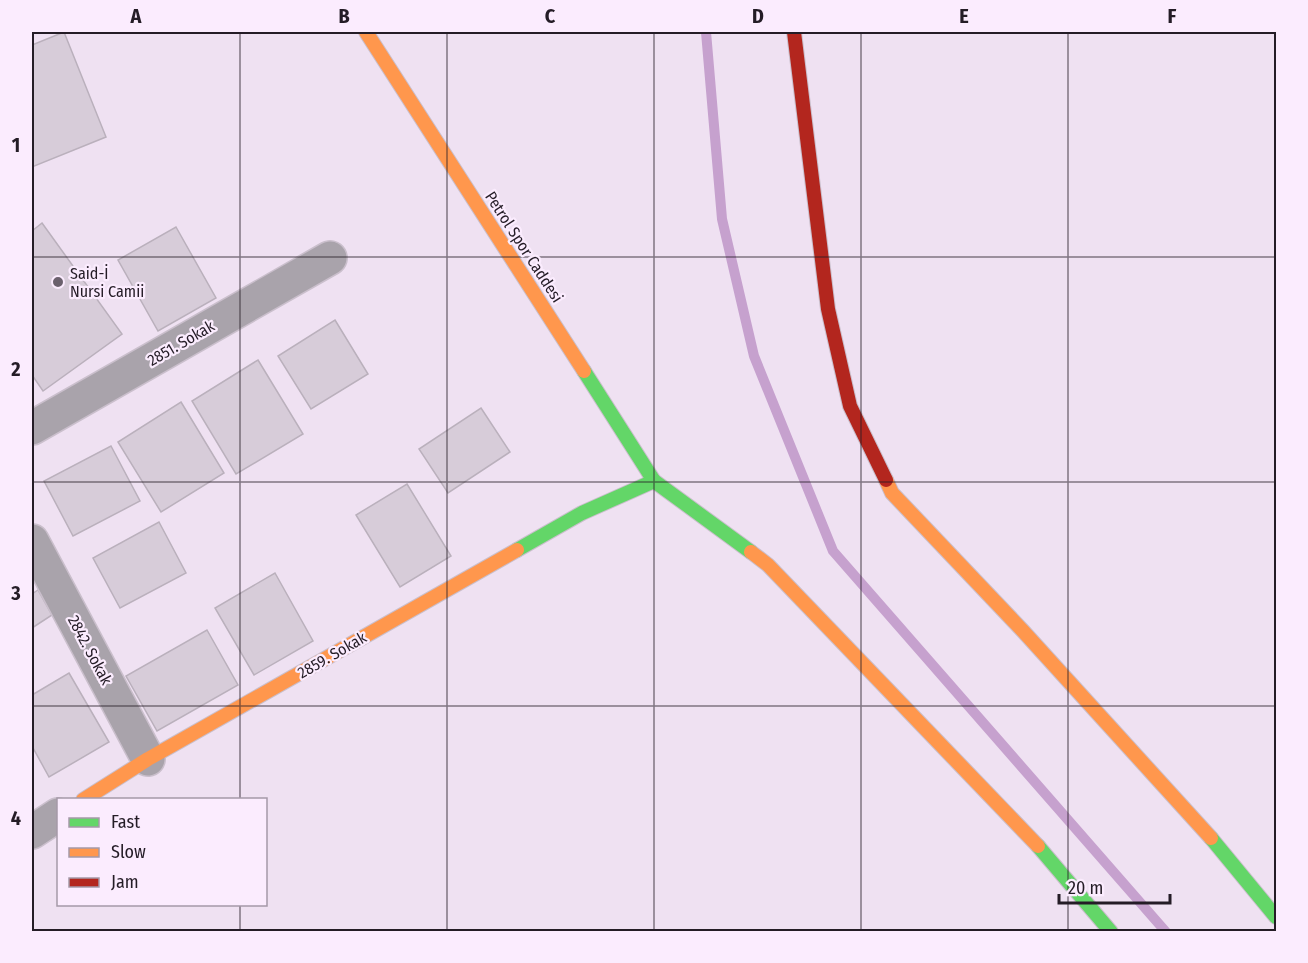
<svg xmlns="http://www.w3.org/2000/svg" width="1308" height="963" font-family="'Fira Sans Condensed',sans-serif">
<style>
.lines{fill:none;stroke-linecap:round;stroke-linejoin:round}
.stream{stroke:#c6a1ce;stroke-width:10}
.building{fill:#d7ccd9;stroke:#bab0bc;stroke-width:1.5}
.street-casing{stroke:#cabfcc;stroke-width:36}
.fast-casing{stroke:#cabfcc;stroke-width:16}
.slow-casing{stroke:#cabfcc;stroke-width:16}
.jam-casing{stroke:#cabfcc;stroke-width:16}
.street{stroke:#a9a3ab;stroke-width:33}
.fast{stroke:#63d668;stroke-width:14}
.slow{stroke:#ff974d;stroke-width:14}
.jam{stroke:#b3261e;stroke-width:14}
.grid{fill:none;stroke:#241c26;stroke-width:1.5;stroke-opacity:0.55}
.poi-dot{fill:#6b616d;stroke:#fbecfe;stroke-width:2}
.labels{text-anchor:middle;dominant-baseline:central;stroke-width:4.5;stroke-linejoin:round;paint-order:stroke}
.street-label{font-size:16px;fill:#241c26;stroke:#fbecfe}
.poi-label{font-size:16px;fill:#241c26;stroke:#fbecfe;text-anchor:start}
.neatline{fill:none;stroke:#241c26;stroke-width:2}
.grid-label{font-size:20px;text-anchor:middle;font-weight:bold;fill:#241c26}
</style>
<rect width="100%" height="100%" fill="#efe1f2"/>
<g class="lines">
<path class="stream" d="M706,32L722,219L754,356L833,551L1166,932"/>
</g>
<g class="building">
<path d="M64,32L106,137L32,167V45Z"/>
<path d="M42,223L122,334L43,391L32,375V231Z"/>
<path d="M176,227L216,298L158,331L118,260Z"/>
<path d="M335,320L368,374L311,409L278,356Z"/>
<path d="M258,360L303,434L236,474L192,401Z"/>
<path d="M181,402L224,473L161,512L118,442Z"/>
<path d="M481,408L510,452L448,493L419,449Z"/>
<path d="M111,446L140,501L73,536L44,481Z"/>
<path d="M407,484L451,556L400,587L356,515Z"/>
<path d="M159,522L186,573L120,608L93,558Z"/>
<path d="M275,573L313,641L254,675L215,608Z"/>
<path d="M38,590L52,615L32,628V594Z"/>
<path d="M207,630L238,685L157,731L126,676Z"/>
<path d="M69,673L109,742L49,777L32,746V695Z"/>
</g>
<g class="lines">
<defs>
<g id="street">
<path d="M32,428L330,258"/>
<path d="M32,541L148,759"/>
<path d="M32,832L58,815"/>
</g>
<g id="fast">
<path d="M584,371L654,481"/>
<path d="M517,550L582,513L654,481L751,552"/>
<path d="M1211,838L1276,917"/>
<path d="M1038,846L1111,932"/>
</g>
<g id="slow">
<path d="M366,32L584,371"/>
<path d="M886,480L892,493L1023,631L1211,838"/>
<path d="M751,552L768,565L1038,846"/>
<path d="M83,800L148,759L517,550"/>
</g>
<path id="jam" d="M794,32L828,309L850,406L886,480"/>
</defs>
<use href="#street" class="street-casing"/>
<use href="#fast" class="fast-casing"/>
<use href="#slow" class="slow-casing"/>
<use href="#jam" class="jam-casing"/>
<use href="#street" class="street"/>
<use href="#fast" class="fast"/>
<use href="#slow" class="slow"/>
<use href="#jam" class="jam"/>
</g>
<path class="grid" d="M240,32V800M447,32V932M654,32V932M861,32V932M1068,32V932M32,257H1276M32,482H1276M32,706H1276M240,904V932"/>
<circle class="poi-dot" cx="58" cy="282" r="6"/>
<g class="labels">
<g class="street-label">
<text transform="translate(524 247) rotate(57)">Petrol Spor Caddesi</text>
<text transform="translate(181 343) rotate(-30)">2851. Sokak</text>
<text transform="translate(90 650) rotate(62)">2842. Sokak</text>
<text transform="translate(332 655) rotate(-30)">2859. Sokak</text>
</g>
<g class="poi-label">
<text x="70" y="273">Said-İ<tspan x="70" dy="18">Nursi Camii</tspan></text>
</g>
</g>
<rect width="1308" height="963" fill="none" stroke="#fbecfe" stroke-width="66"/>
<rect x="57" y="798" width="210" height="108" fill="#fbecfe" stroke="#a599a8" stroke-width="1.5"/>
<rect x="69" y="818" width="30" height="9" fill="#63d668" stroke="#a599a8" stroke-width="1.5"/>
<text x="111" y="828" font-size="18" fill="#241c26">Fast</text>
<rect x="69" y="848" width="30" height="9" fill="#ff974d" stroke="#a599a8" stroke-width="1.5"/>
<text x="111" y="858" font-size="18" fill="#241c26">Slow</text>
<rect x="69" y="878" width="30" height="9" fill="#b3261e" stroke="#a599a8" stroke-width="1.5"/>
<text x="111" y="888" font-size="18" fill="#241c26">Jam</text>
<path d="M1059 894v9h111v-9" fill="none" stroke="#241c26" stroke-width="3"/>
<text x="1068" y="894" font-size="18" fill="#241c26" stroke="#fbecfe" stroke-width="4.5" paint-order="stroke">20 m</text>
<rect x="33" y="33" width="1242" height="897" class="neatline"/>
<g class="grid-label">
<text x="136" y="23">A</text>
<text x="344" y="23">B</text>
<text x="550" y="23">C</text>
<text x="758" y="23">D</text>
<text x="964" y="23">E</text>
<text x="1172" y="23">F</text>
<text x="16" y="152">1</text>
<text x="16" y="376">2</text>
<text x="16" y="600">3</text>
<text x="16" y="825">4</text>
</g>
</svg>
